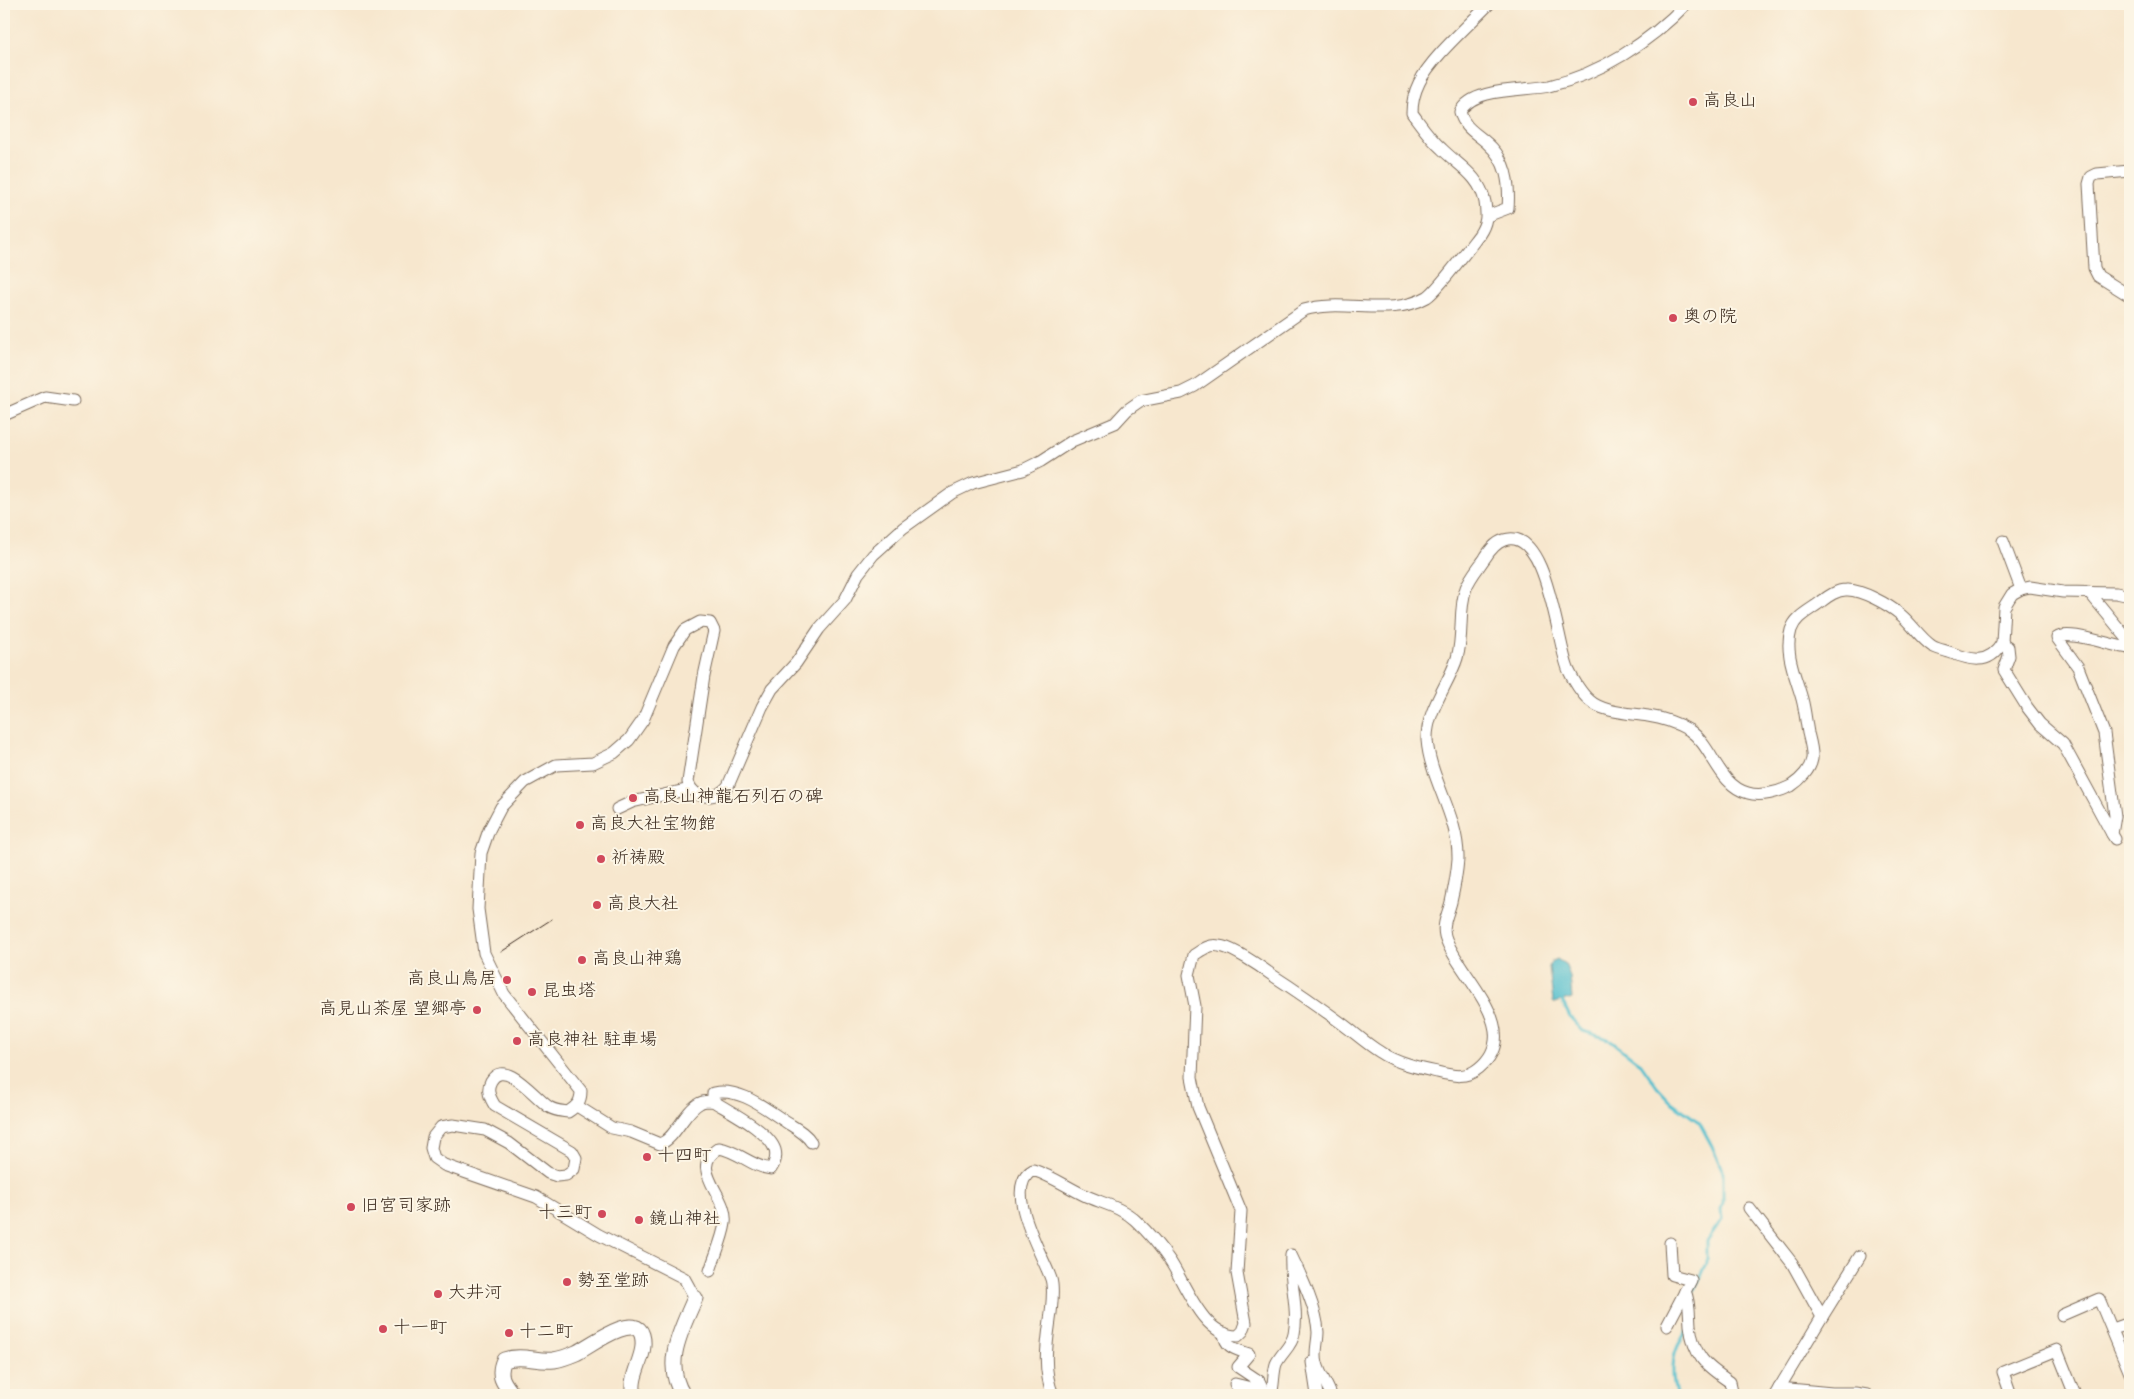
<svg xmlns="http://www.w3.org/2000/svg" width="2134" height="1399" font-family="Dekko,'Klee One',sans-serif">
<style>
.water{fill:#54bfce;stroke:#487476}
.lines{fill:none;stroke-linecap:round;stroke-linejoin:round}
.stream{stroke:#54bfce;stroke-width:3}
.minor-casing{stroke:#7d6c5c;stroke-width:13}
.major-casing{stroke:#7d6c5c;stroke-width:17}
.minor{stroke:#fff;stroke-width:11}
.major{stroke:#fff;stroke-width:15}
.tram{stroke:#3b2a1e;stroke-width:1}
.poi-dot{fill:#d1495b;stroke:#fcf5e5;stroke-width:2}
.labels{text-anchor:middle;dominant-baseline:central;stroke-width:4;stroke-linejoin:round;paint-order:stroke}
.poi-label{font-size:18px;fill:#3b2a1e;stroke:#fcf5e5;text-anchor:start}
</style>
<rect width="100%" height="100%" fill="#fcf5e5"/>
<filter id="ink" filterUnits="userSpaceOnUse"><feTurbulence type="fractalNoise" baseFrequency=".02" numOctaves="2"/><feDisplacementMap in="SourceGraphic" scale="10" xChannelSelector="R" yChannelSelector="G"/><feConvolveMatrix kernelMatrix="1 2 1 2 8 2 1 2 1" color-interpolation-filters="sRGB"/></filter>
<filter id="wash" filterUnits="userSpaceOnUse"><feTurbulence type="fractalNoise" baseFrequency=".0096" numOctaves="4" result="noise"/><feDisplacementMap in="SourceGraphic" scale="20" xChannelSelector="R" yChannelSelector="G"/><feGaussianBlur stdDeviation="1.12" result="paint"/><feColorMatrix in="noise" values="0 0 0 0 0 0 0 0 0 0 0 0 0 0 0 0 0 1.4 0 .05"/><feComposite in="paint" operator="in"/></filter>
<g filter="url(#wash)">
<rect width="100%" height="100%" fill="#f7e7ce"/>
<path class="water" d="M1557,959L1565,964L1570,976L1572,998L1555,1003L1553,1001L1549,967L1551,962Z"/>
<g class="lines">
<g class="stream">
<path d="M1562,1001L1570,1017L1583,1031L1608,1039L1641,1064L1657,1087L1670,1101L1699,1122L1712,1146L1723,1172V1202L1721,1210L1722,1219L1707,1241V1263L1697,1285L1689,1295"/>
<path d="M1676,1395C1671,1374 1670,1351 1686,1334V1332"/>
</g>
</g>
</g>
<g filter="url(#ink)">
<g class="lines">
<defs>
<g id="minor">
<path d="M2130,171L2097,174L2091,177L2089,184L2094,268L2098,276L2130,296"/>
<path d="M1487,216L1508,208C1510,184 1507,160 1487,143C1476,133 1464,128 1460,112C1472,87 1524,91 1549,86C1600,74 1650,42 1686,4"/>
<path d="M4,415L45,397L73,401"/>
<path d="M2003,541L2021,589"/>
<path d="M2089,592L2130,642"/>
<path d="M2002,643L2008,647L2009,656L2004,670L2027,707L2040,724L2063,744L2112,834"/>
<path d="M617,809L632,802L690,789"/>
<path d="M2115,839L2112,834L2115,816L2104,733L2078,667L2057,638C2069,629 2113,647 2130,648"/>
<path d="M713,1101V1093C739,1087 763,1107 783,1120C793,1127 805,1132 811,1142"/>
<path d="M577,1106L612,1128L631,1132L660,1144C676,1138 684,1111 700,1103C703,1101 709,1101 713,1101C729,1111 769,1131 775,1150C777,1157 775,1163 771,1169C752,1167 738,1151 719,1148C686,1169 729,1195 725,1223C723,1238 715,1255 710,1271"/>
<path d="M1749,1208L1792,1263L1822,1317L1775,1395"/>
<path d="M1685,1291C1690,1302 1689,1312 1690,1325C1693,1356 1706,1366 1730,1382L1733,1395"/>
<path d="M695,1298L684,1278L599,1235L536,1197L444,1165L434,1158L431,1148L433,1137L441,1127L453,1125L485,1130L509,1143L548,1173L557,1176L566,1175L574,1169L576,1158L572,1151L495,1106C490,1098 486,1090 491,1081C505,1057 536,1099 549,1107C555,1111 561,1111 568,1112C577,1106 581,1102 581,1091L504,994L484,953L478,909L481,853L489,830L501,807L525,782L556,765L593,763L614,753L629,740L643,720L674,646L685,630L700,622L710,623L714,631L704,676L688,782C694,801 717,800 728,786L762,707L772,689L796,663L819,629L845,600L858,574L873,555L903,528L952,493L973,483L1023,470L1041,461L1072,441L1115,423L1127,410L1140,401L1181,393L1195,386L1304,310C1343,298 1390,318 1427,297C1437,291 1469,248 1479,235C1487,223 1487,216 1485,202C1480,176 1459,166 1442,149C1430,139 1421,125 1412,113C1412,102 1414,93 1419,83C1430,59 1470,24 1489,4"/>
<path d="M2062,1315L2099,1299L2130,1373"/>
<path d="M1822,1317L1860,1256"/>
<path d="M1667,1326L1691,1280L1672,1275L1670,1243"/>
<path d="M2113,1329L2130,1323"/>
<path d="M1224,1333C1225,1348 1236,1349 1249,1354L1238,1367L1259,1381L1264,1391L1235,1384L1240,1391L1248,1395"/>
<path d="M1312,1362L1317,1395"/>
<path d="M1779,1388L1832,1393H1855L1867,1395"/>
<path d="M1053,1395C1042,1368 1047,1342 1051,1313C1052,1302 1054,1289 1051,1279C1043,1255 1001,1188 1033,1170C1052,1176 1067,1187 1084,1195C1101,1203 1121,1207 1135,1220C1148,1232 1160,1246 1170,1261C1186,1285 1203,1337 1238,1336L1243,1331L1246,1323L1237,1273L1241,1211L1198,1107L1192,1077L1195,1006L1189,975L1194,955C1202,950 1209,944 1219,946C1232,947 1261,967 1272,975C1297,991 1321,1008 1344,1025C1356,1034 1367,1044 1380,1052C1396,1063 1418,1068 1437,1072C1453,1076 1466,1079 1479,1068C1527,1029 1456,974 1445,936C1442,924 1448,914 1451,902C1454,889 1457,873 1458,859C1459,817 1430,780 1427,740C1426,711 1449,684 1457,658C1464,635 1458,610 1466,588C1470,577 1479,567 1485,558C1490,550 1495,543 1504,540C1549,525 1557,648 1569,671C1573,680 1582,694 1589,700C1603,713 1630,713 1648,716C1662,718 1677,723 1689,730C1713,746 1718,785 1748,793C1761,797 1779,792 1791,786C1800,780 1810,770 1812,759C1813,751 1810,741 1808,733C1806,722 1805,710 1802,699C1796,677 1784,653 1791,630C1795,618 1805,613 1815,606C1824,600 1834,590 1846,590C1861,589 1889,605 1901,615C1912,624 1920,638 1932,646C1937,649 1943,650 1949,652C1970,660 1989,666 2002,643L2004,607L2012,594L2021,589L2030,587L2063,592L2116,593L2130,596"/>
<path d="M1271,1395C1274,1386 1273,1373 1276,1364C1281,1353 1292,1346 1294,1334C1299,1308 1289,1281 1291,1255C1301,1276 1317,1309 1318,1332C1318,1343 1314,1352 1317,1363C1320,1375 1327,1384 1331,1395"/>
<path d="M2011,1395L2003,1372L2057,1350L2075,1395"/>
</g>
<g id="major">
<path d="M513,1395C503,1383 497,1375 504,1360C523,1354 536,1362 554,1360C560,1359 569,1356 576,1353C587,1348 635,1311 642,1335C648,1355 628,1375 634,1395"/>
<path d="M683,1395C662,1363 682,1329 695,1298"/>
</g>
</defs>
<use href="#minor" class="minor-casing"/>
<use href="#major" class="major-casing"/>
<use href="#minor" class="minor"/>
<use href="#major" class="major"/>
<path class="tram" d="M501,952L552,919"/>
</g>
</g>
<g class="poi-dot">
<circle cx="1693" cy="102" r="5"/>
<circle cx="1673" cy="318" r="5"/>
<circle cx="633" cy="798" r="5"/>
<circle cx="580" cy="825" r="5"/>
<circle cx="601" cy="859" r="5"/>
<circle cx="597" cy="905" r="5"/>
<circle cx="582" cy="960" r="5"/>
<circle cx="507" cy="980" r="5"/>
<circle cx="532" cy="992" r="5"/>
<circle cx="477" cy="1010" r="5"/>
<circle cx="517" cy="1041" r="5"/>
<circle cx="647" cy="1157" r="5"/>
<circle cx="351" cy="1207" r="5"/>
<circle cx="602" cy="1214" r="5"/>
<circle cx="639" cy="1220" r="5"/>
<circle cx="567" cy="1282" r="5"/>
<circle cx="438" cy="1294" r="5"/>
<circle cx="383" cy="1329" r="5"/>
<circle cx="509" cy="1333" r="5"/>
</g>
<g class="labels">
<g class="poi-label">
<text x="1703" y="102">高良山</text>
<text x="1683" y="318">奥の院</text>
<text x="643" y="798">高良山神龍石列石の碑</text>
<text x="590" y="825">高良大社宝物館</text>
<text x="611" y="859">祈祷殿</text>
<text x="607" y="905">高良大社</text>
<text x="592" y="960">高良山神鶏</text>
<text x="497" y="980" text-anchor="end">高良山鳥居</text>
<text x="542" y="992">昆虫塔</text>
<text x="467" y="1010" text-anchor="end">高見山茶屋 望郷亭</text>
<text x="527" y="1041">高良神社 駐車場</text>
<text x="657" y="1157">十四町</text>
<text x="361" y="1207">旧宮司家跡</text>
<text x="592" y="1214" text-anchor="end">十三町</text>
<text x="649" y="1220">鏡山神社</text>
<text x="577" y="1282">勢至堂跡</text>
<text x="448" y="1294">大井河</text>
<text x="393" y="1329">十一町</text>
<text x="519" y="1333">十二町</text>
</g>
</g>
<rect width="2134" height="1399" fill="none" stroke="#fcf5e5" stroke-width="20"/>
</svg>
